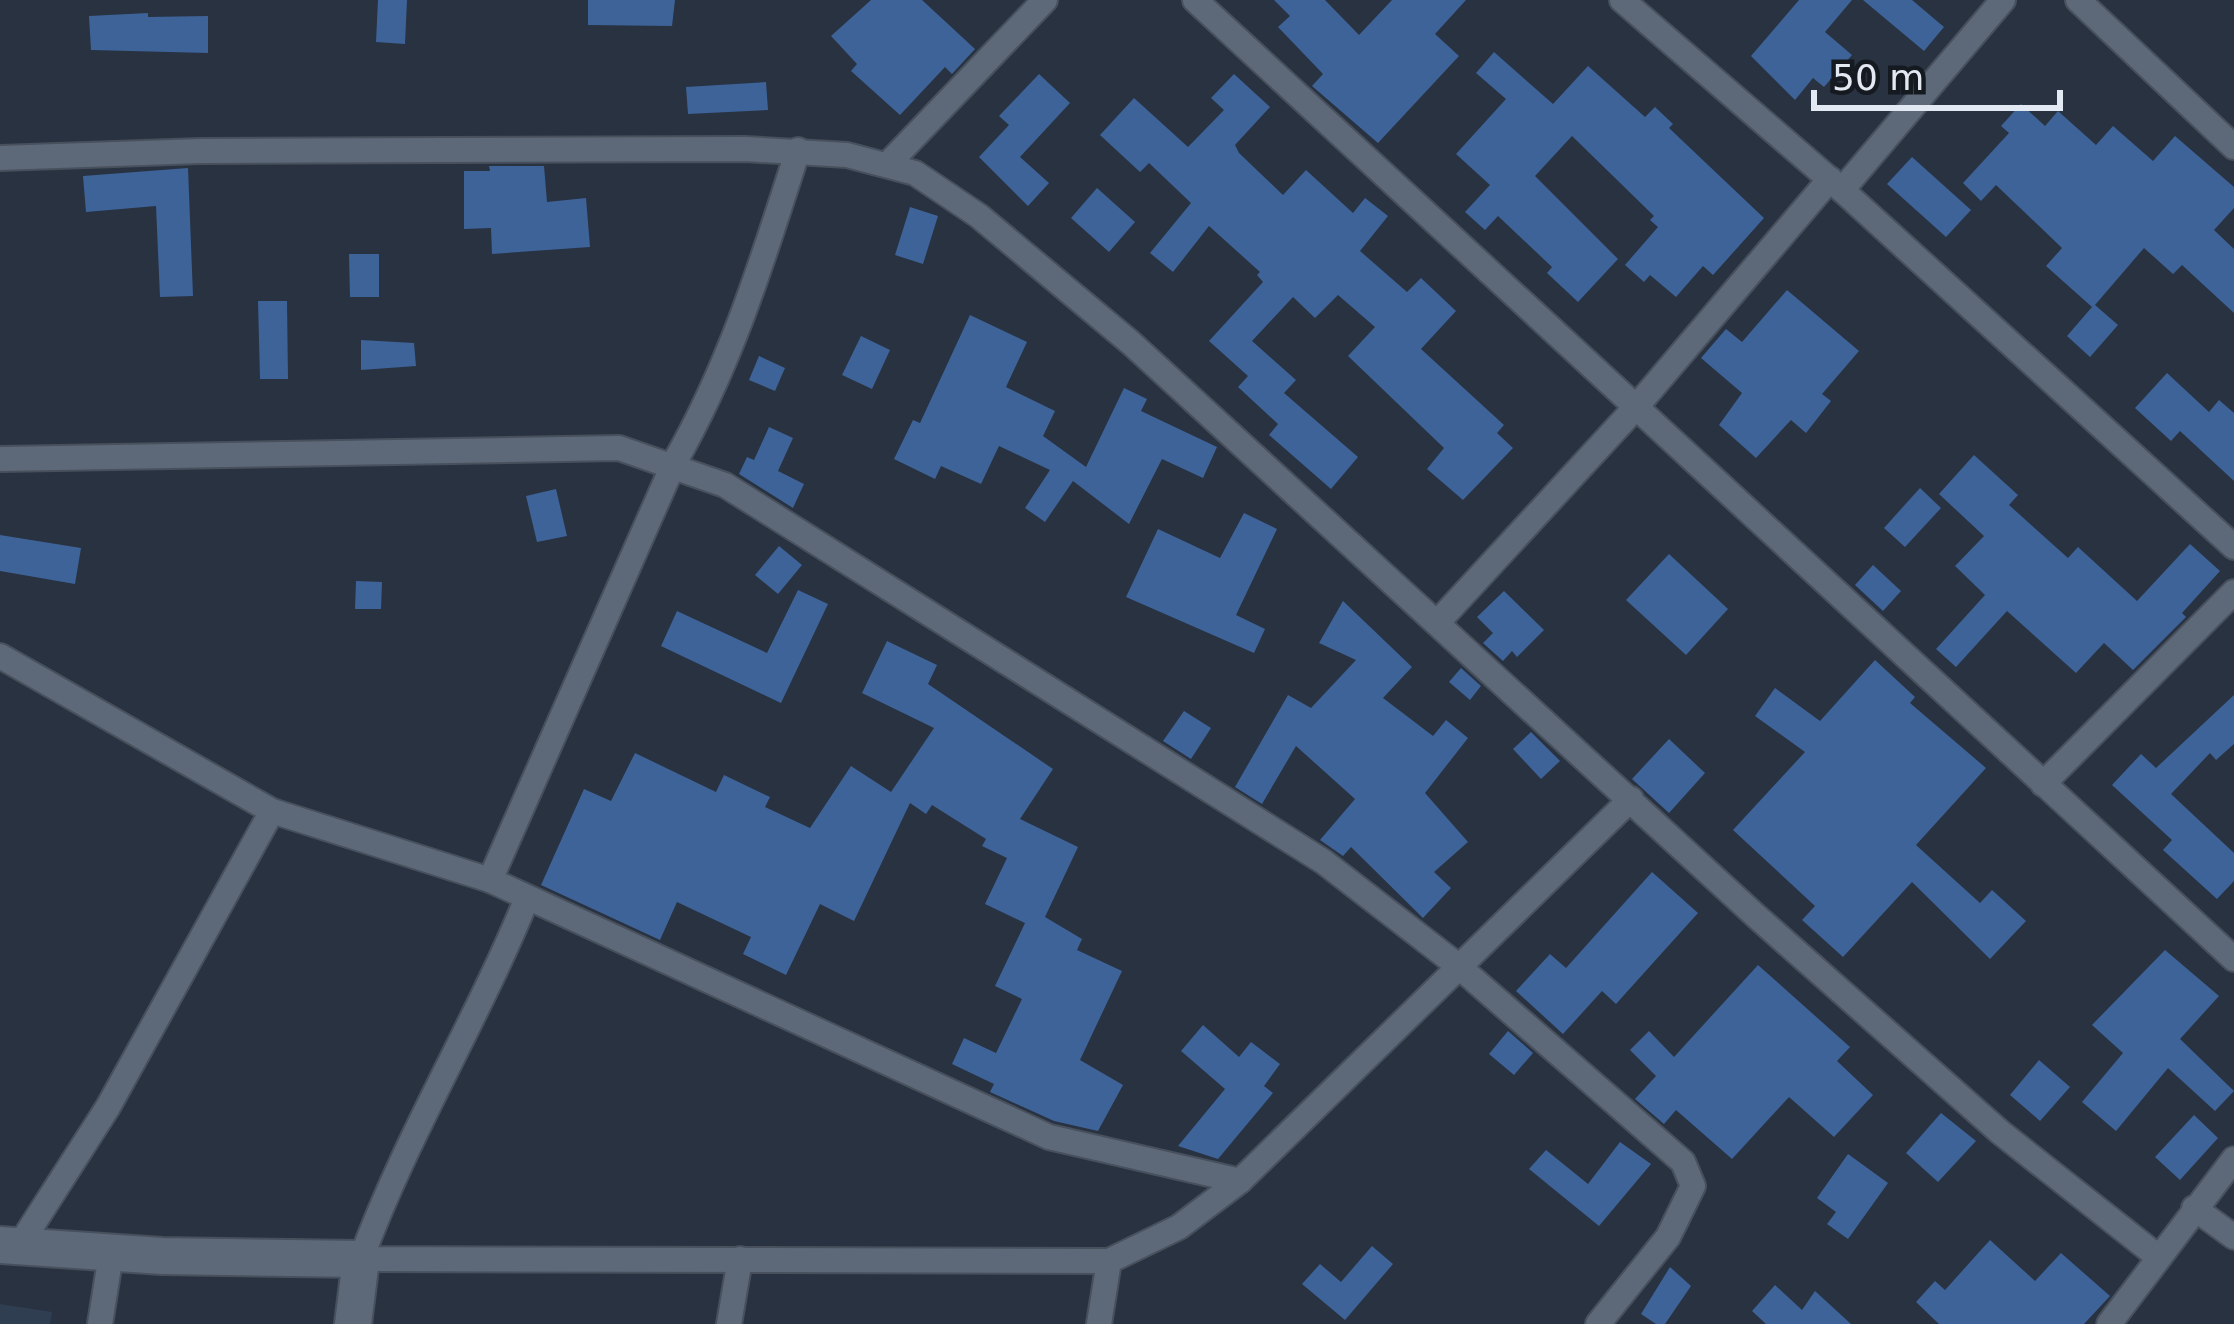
<svg xmlns="http://www.w3.org/2000/svg" width="2234" height="1324" font-family="'DejaVu Sans',sans-serif">
<style>
.built{fill:#303e52}
.building{fill:#3e6398}
.lines{fill:none;stroke-linecap:round;stroke-linejoin:round}
.street-casing{stroke:#47505c;stroke-width:28}
.secondary-casing{stroke:#47505c;stroke-width:40}
.street{stroke:#5d6979;stroke-width:24}
.secondary{stroke:#5d6979;stroke-width:36}
</style>
<rect width="100%" height="100%" fill="#283241"/>
<path class="built" d="M0,1304L52,1312L50,1324H0Z"/>
<g class="building">
<path d="M378,0H407L405,44L376,42Z"/>
<path d="M588,0H675L672,26L588,25Z"/>
<path d="M871,0H922L975,49L952,74L945,67L900,115L851,71L857,64L831,36Z"/>
<path d="M1274,0H1325L1359,35L1392,0H1466L1435,34L1459,56L1378,143L1312,86L1323,74L1278,27L1290,16Z"/>
<path d="M1799,0H1852L1825,32L1852,55L1824,87L1813,78L1795,100L1751,56Z"/>
<path d="M1863,0H1912L1944,27L1924,51Z"/>
<path d="M148,13V17L208,16V53L91,50L89,16Z"/>
<path d="M1494,52L1553,104L1588,66L1645,117L1655,107L1673,124L1669,128L1764,218L1713,275L1703,266L1676,297L1650,275L1644,282L1625,265L1658,227L1650,220L1654,216L1572,136L1535,176L1618,259L1578,302L1547,273L1552,267L1498,216L1485,230L1465,212L1490,185L1456,154L1506,99L1476,73Z"/>
<path d="M1039,74L1070,103L1020,157L1049,183L1028,206L979,157L1009,125L999,116Z"/>
<path d="M1234,74L1270,107L1235,145L1239,153L1283,195L1306,170L1353,213L1365,198L1388,216L1360,251L1407,292L1421,278L1456,311L1421,349L1504,425L1497,433L1513,448L1463,500L1427,469L1444,448L1348,356L1375,327L1338,295L1315,318L1293,297L1252,341L1296,380L1284,393L1358,457L1331,489L1269,435L1278,424L1238,387L1248,376L1209,341L1263,282L1257,275L1260,272L1209,226L1173,272L1150,253L1191,203L1149,163L1140,172L1100,135L1134,98L1188,147L1224,110L1211,98Z"/>
<path d="M766,82L768,110L688,114L686,87Z"/>
<path d="M2021,104L2045,126L2058,111L2096,145L2113,126L2153,161L2175,136L2234,187V208L2214,230L2234,249V313L2182,265L2173,274L2144,248L2095,305L2118,325L2090,357L2067,336L2092,307L2046,266L2062,248L1996,185L1981,201L1963,183L2009,133L2001,126Z"/>
<path d="M1912,157L1971,210L1946,237L1887,184Z"/>
<path d="M489,166H544L547,202L586,198L590,247L492,254L491,228L464,229V171H490Z"/>
<path d="M188,168L193,296L160,297L156,206L86,212L83,176Z"/>
<path d="M1097,188L1135,222L1109,252L1071,218Z"/>
<path d="M910,207L938,216L923,264L895,255Z"/>
<path d="M349,254H379V297H350Z"/>
<path d="M1787,290L1859,351L1822,394L1831,401L1806,433L1791,420L1756,458L1719,425L1742,393L1701,358L1726,329L1742,342Z"/>
<path d="M258,301H287L288,379H260Z"/>
<path d="M970,315L1027,342L1006,387L1055,411L1043,436L1086,467L1124,388L1147,399L1141,411L1217,447L1203,478L1162,459L1129,524L1073,481L1045,522L1025,508L1050,470L999,446L981,484L941,466L935,479L894,459L913,420L920,423Z"/>
<path d="M861,336L890,350L872,389L842,375Z"/>
<path d="M361,340L414,343L416,366L361,370Z"/>
<path d="M759,356L785,368L775,391L749,380Z"/>
<path d="M2167,373L2209,412L2219,400L2234,413V481L2180,431L2171,441L2135,408Z"/>
<path d="M769,427L793,438L778,471L804,484L793,508L739,474L747,457L754,460Z"/>
<path d="M1974,455L2018,495L2009,505L2068,558L2078,547L2137,601L2190,544L2220,571L2182,613L2186,617L2133,670L2104,643L2076,673L2007,611L1956,667L1936,649L1985,595L1955,566L1984,536L1939,494Z"/>
<path d="M1920,488L1941,508L1905,547L1884,528Z"/>
<path d="M556,489L567,536L537,542L526,496Z"/>
<path d="M1244,513L1277,529L1236,615L1265,629L1254,653L1126,597L1158,529L1220,558Z"/>
<path d="M0,535L81,548L75,584L0,571Z"/>
<path d="M779,546L802,565L778,594L755,575Z"/>
<path d="M1669,554L1728,609L1686,655L1626,600Z"/>
<path d="M1873,565L1901,591L1883,611L1855,585Z"/>
<path d="M356,581L382,582L381,609H355Z"/>
<path d="M798,590L828,604L781,703L661,646L677,611L767,653Z"/>
<path d="M1504,591L1544,630L1517,657L1512,651L1503,661L1483,643L1493,633L1477,617Z"/>
<path d="M1343,601L1412,667L1383,698L1433,736L1446,720L1468,738L1425,793L1468,842L1434,872L1451,888L1423,918L1351,847L1343,856L1320,840L1355,799L1296,746L1262,804L1235,787L1288,695L1311,708L1356,660L1319,643Z"/>
<path d="M887,641L937,665L928,684L1053,769L1020,819L1078,847L1045,917L1082,939L1077,950L1122,971L1080,1060L1123,1085L1098,1131L1054,1121L990,1092L994,1084L952,1064L964,1038L996,1053L1022,999L995,986L1025,923L985,904L1007,858L982,846L986,839L932,805L926,814L910,803L854,921L820,904L786,975L743,954L751,937L677,902L660,940L541,885L584,789L611,801L635,753L716,792L724,775L770,797L765,807L810,828L851,766L891,792L934,728L862,693Z"/>
<path d="M1875,660L1915,697L1910,703L1986,768L1916,845L1980,903L1992,890L2026,921L1990,959L1912,882L1843,957L1802,920L1815,906L1733,830L1805,752L1755,716L1775,688L1820,721Z"/>
<path d="M1461,668L1481,686L1470,700L1449,682Z"/>
<path d="M2234,695V744L2216,760L2210,753L2171,794L2234,853V881L2217,899L2163,850L2172,840L2112,785L2141,754L2156,768Z"/>
<path d="M1184,711L1211,728L1191,759L1163,741Z"/>
<path d="M1531,732L1560,761L1541,779L1513,749Z"/>
<path d="M1669,739L1705,773L1669,813L1632,779Z"/>
<path d="M1652,872L1698,913L1616,1004L1602,991L1563,1034L1516,991L1550,954L1566,968Z"/>
<path d="M2165,950L2219,996L2180,1039L2234,1091L2215,1111L2168,1068L2116,1131L2082,1102L2123,1053L2092,1025Z"/>
<path d="M1758,965L1850,1047L1837,1061L1873,1095L1834,1137L1789,1097L1732,1159L1676,1110L1664,1124L1635,1099L1656,1076L1630,1050L1649,1031L1674,1057Z"/>
<path d="M1203,1025L1239,1057L1251,1042L1280,1064L1264,1086L1273,1093L1218,1159L1178,1146L1225,1089L1181,1051Z"/>
<path d="M1508,1031L1533,1053L1514,1075L1489,1054Z"/>
<path d="M2039,1060L2070,1087L2040,1121L2010,1095Z"/>
<path d="M1941,1113L1976,1141L1938,1182L1906,1153Z"/>
<path d="M2194,1115L2218,1138L2180,1180L2155,1157Z"/>
<path d="M1620,1142L1651,1164L1599,1226L1529,1169L1546,1150L1588,1184Z"/>
<path d="M1848,1154L1888,1183L1848,1239L1827,1224L1836,1212L1817,1198Z"/>
<path d="M1990,1240L2035,1281L2061,1253L2110,1296L2084,1324H1939L1916,1302L1935,1281L1945,1290Z"/>
<path d="M1372,1246L1393,1264L1345,1320L1302,1284L1320,1264L1341,1282Z"/>
<path d="M1670,1267L1691,1286L1665,1324H1656L1641,1314Z"/>
<path d="M1775,1285L1802,1310L1815,1291L1851,1324H1766L1752,1311Z"/>
</g>
<g class="lines">
<defs>
<g id="street">
<path d="M1195,0L2234,959"/>
<path d="M1622,0L1842,190L2234,547"/>
<path d="M2078,0L2234,147"/>
<path d="M0,158L200,151L745,149L847,155L915,173L979,216L1131,343L1756,916L2000,1132L2157,1256"/>
<path d="M889,163L1045,0"/>
<path d="M1842,190L2003,0"/>
<path d="M0,459L619,448L725,485L1324,862L1457,965L1683,1162L1693,1186L1668,1237L1598,1324"/>
<path d="M1437,623L1637,406L1830,179"/>
<path d="M0,656L272,811L490,880L1049,1137L1240,1181"/>
<path d="M2043,784L2234,592"/>
<path d="M490,880L674,463C731,364 763,259 798,150"/>
<path d="M527,898C477,1021 407,1134 361,1259L1109,1261L1179,1227L1240,1181L1631,799"/>
<path d="M2194,1208L2234,1237"/>
<path d="M19,1246L108,1107L272,811"/>
<path d="M100,1324L111,1254"/>
<path d="M729,1324L740,1259"/>
<path d="M1099,1324L1109,1261"/>
<path d="M2109,1324L2234,1159"/>
</g>
<path id="secondary" d="M0,1245L162,1256L361,1259L353,1324"/>
</defs>
<use href="#street" class="street-casing"/>
<use href="#secondary" class="secondary-casing"/>
<use href="#street" class="street"/>
<use href="#secondary" class="secondary"/>
</g>
<path d="M1814 90v18h246v-18" fill="none" stroke="#e3e9f3" stroke-width="6"/>
<text x="1832" y="90" font-size="36" fill="#e3e9f3" stroke="#151920" stroke-width="9" paint-order="stroke">50 m</text>
</svg>
